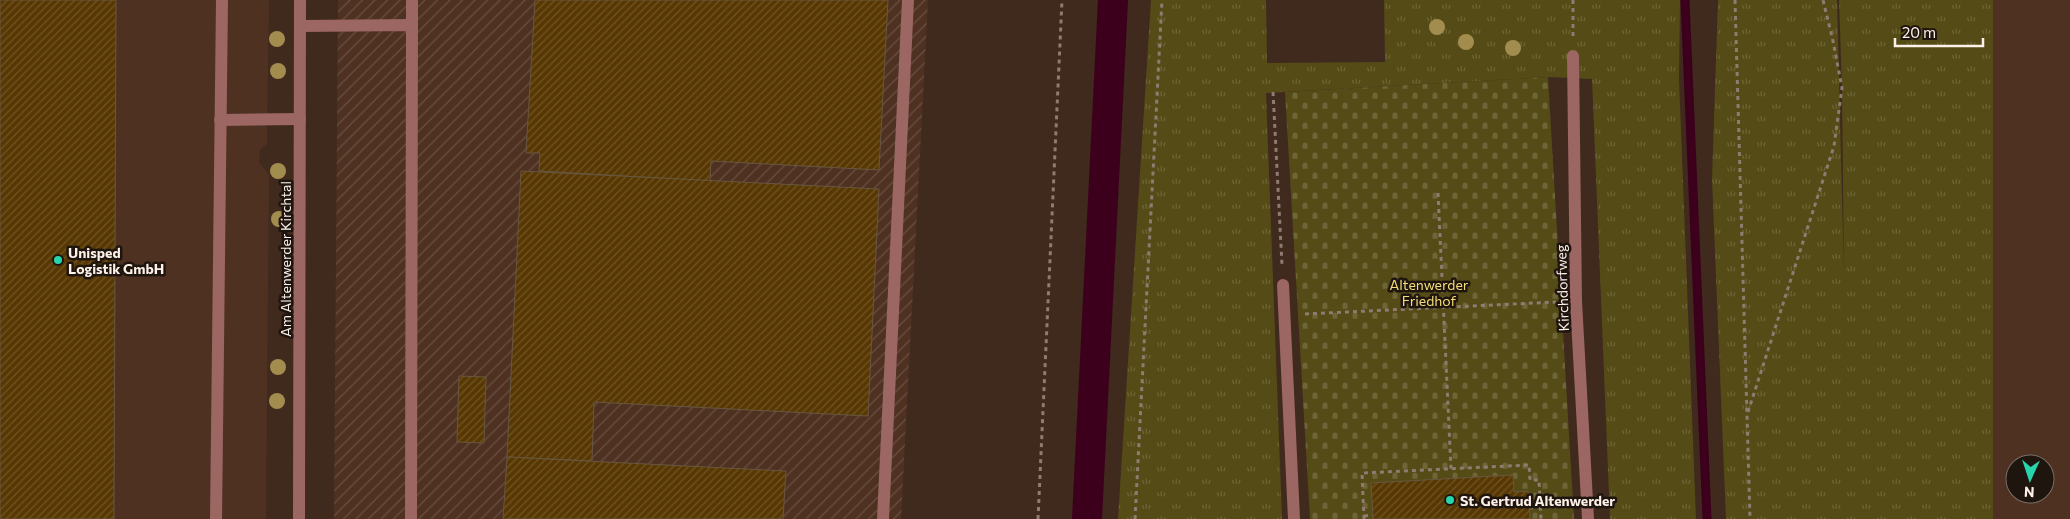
<svg xmlns="http://www.w3.org/2000/svg" width="2070" height="519" font-family="Commissioner,sans-serif">
<style>
.built{fill:#4f3121;fill-rule:evenodd}
.industrial{fill:url(#industrial-furrows)}
.grass{fill:url(#grass-tufts)}
.cemetery{fill:url(#cemetery-stones)}
.lines{fill:none;stroke-linecap:round;stroke-linejoin:round}
.stream{stroke:#3c001c;stroke-width:9}
.canal{stroke:#3c001c;stroke-width:30}
.building{fill:url(#building-hatch);stroke:#685740}
.path{stroke:#8e7b71;stroke-width:3;stroke-dasharray:4 4;stroke-linecap:butt}
.service{stroke:#9c6663;stroke-width:12}
.minor{stroke:#9c6663;stroke-width:12}
.tree{fill:#a38d4e}
.poi-dot{fill:#27d5ad;stroke:#1f150f;stroke-width:2}
.labels{text-anchor:middle;dominant-baseline:central;stroke-width:5;stroke-linejoin:round;paint-order:stroke}
.poi-label{font-size:14px;font-weight:bold;fill:#fef1ea;stroke:#1f150f;text-anchor:start}
.street-label{font-size:14px;fill:#fef1ea;stroke:#1f150f}
.park-label{font-size:14px;fill:#f4de77;stroke:#1f150f}
</style>
<defs>
<pattern id="industrial-furrows" width="10" height="10" patternUnits="userSpaceOnUse" patternTransform="scale(1.25)"><rect width="10" height="10" fill="#4f3121"/><path d="M-1 1l2-2M0 10L10 0M9 11l2-2" fill="none" stroke="#694f41"/></pattern>
<pattern id="grass-tufts" width="24" height="20" patternUnits="userSpaceOnUse" patternTransform="scale(1.25)"><rect width="24" height="20" fill="#554b16"/><path d="M3 7l-1-3M5 7V3M7 7l1-3M15 17l-1-3M17 17v-4M19 17l1-3" fill="none" stroke="#6e6538"/></pattern>
<pattern id="cemetery-stones" width="16" height="16" patternUnits="userSpaceOnUse" patternTransform="scale(1.25)"><rect width="16" height="16" fill="#554b16"/><path d="M2 7V4a2 2 0 0 1 4 0v3zM10 15v-3a2 2 0 0 1 4 0v3z" fill="#6e6538"/></pattern>
<pattern id="building-hatch" width="6" height="6" patternUnits="userSpaceOnUse" patternTransform="scale(1.25)"><rect width="6" height="6" fill="#583802"/><path d="M-1 1l2-2M0 6l6-6M5 7l2-2" fill="none" stroke="#715527"/></pattern>
</defs>
<rect width="100%" height="100%" fill="#40291d"/>
<g class="built">
<path d="M0,0H269L267,144L260,150L259,162L269,175L266,519H0Z"/>
<path d="M1993,0H2070V519H1993ZM2015,464H2045V494H2015Z"/>
</g>
<path class="industrial" d="M338,0H928L901,519H334Z"/>
<g class="grass">
<path d="M1151,0H1266L1267,63L1385,62L1384,0H1680L1679,79L1696,519H1610L1592,79L1548,77L1266,93L1282,519H1118Z"/>
<path d="M1718,0H1837L1844,274L1842,88L1839,0H1993V519H1726L1712,179Z"/>
</g>
<path class="cemetery" d="M1548,77L1574,519H1310L1285,92Z"/>
<g class="lines">
<path class="stream" d="M1685,0L1707,519"/>
<path class="canal" d="M1087,519L1113,0"/>
</g>
<g class="building">
<path d="M0,0H116L114,519H0Z"/>
<path d="M535,0H888L879,170L711,161L710,181L539,171L540,153H526Z"/>
<path d="M521,171L879,189L868,416L594,402L592,461L507,457Z"/>
<path d="M459,376L486,377L484,443L457,442Z"/>
<path d="M507,457L786,471L783,519H503Z"/>
<path d="M1513,475L1514,492L1528,491L1530,519H1373L1371,483Z"/>
</g>
<g class="lines">
<g class="path">
<path d="M1735,0L1750,519"/>
<path d="M1573,36V0"/>
<path d="M1273,92L1282,265"/>
<path d="M1438,193L1451,469"/>
<path d="M1305,314L1556,302"/>
<path d="M1748,412L1834,146L1842,88L1833,41L1823,0"/>
<path d="M1529,508L1566,505"/>
<path d="M1364,516L1372,515"/>
<path d="M1038,519L1062,0"/>
<path d="M1135,519L1162,0"/>
<path d="M1364,519L1362,473L1529,465L1530,480H1539L1541,519"/>
</g>
<g class="service">
<path d="M412,25V0"/>
<path d="M300,26L412,25L411,519"/>
<path d="M220,120L300,119"/>
<path d="M1283,285L1294,519"/>
<path d="M216,519L222,0"/>
<path d="M883,519L908,0"/>
</g>
<g class="minor">
<path d="M1573,56L1576,301L1588,519"/>
<path d="M299,519L300,0"/>
</g>
</g>
<g class="tree">
<circle cx="1437" cy="27" r="8"/>
<circle cx="277" cy="39" r="8"/>
<circle cx="1466" cy="42" r="8"/>
<circle cx="1513" cy="48" r="8"/>
<circle cx="278" cy="71" r="8"/>
<circle cx="278" cy="171" r="8"/>
<circle cx="279" cy="219" r="8"/>
<circle cx="278" cy="367" r="8"/>
<circle cx="277" cy="401" r="8"/>
</g>
<g class="poi-dot">
<circle cx="58" cy="260" r="5"/>
<circle cx="1450" cy="500" r="5"/>
</g>
<g class="labels">
<g class="poi-label">
<text x="68" y="252">Unisped<tspan x="68" dy="16">Logistik GmbH</tspan></text>
<text x="1460" y="500">St. Gertrud Altenwerder</text>
</g>
<g class="street-label">
<text transform="translate(285 259) rotate(-90)">Am Altenwerder Kirchtal</text>
<text transform="translate(1562 288) rotate(-92)">Kirchdorfweg</text>
</g>
<g class="park-label">
<text x="1429" y="284">Altenwerder<tspan x="1429" dy="16">Friedhof</tspan></text>
</g>
</g>
<g transform="translate(2030 479) rotate(183)"><circle r="24" fill="#1f150f" stroke="#786d67"/>
<path d="M0-4L9 19L0 12L-9 19Z" fill="#27d5ad"/>
<text y="-8" font-size="14" font-weight="bold" text-anchor="middle" fill="#fef1ea">N</text>
</g>
<path d="M1895 38v8h88v-8" fill="none" stroke="#fef1ea" stroke-width="2.5"/>
<text x="1902" y="38" font-size="15" fill="#fef1ea" stroke="#1f150f" stroke-width="4" paint-order="stroke">20 m</text>
</svg>
